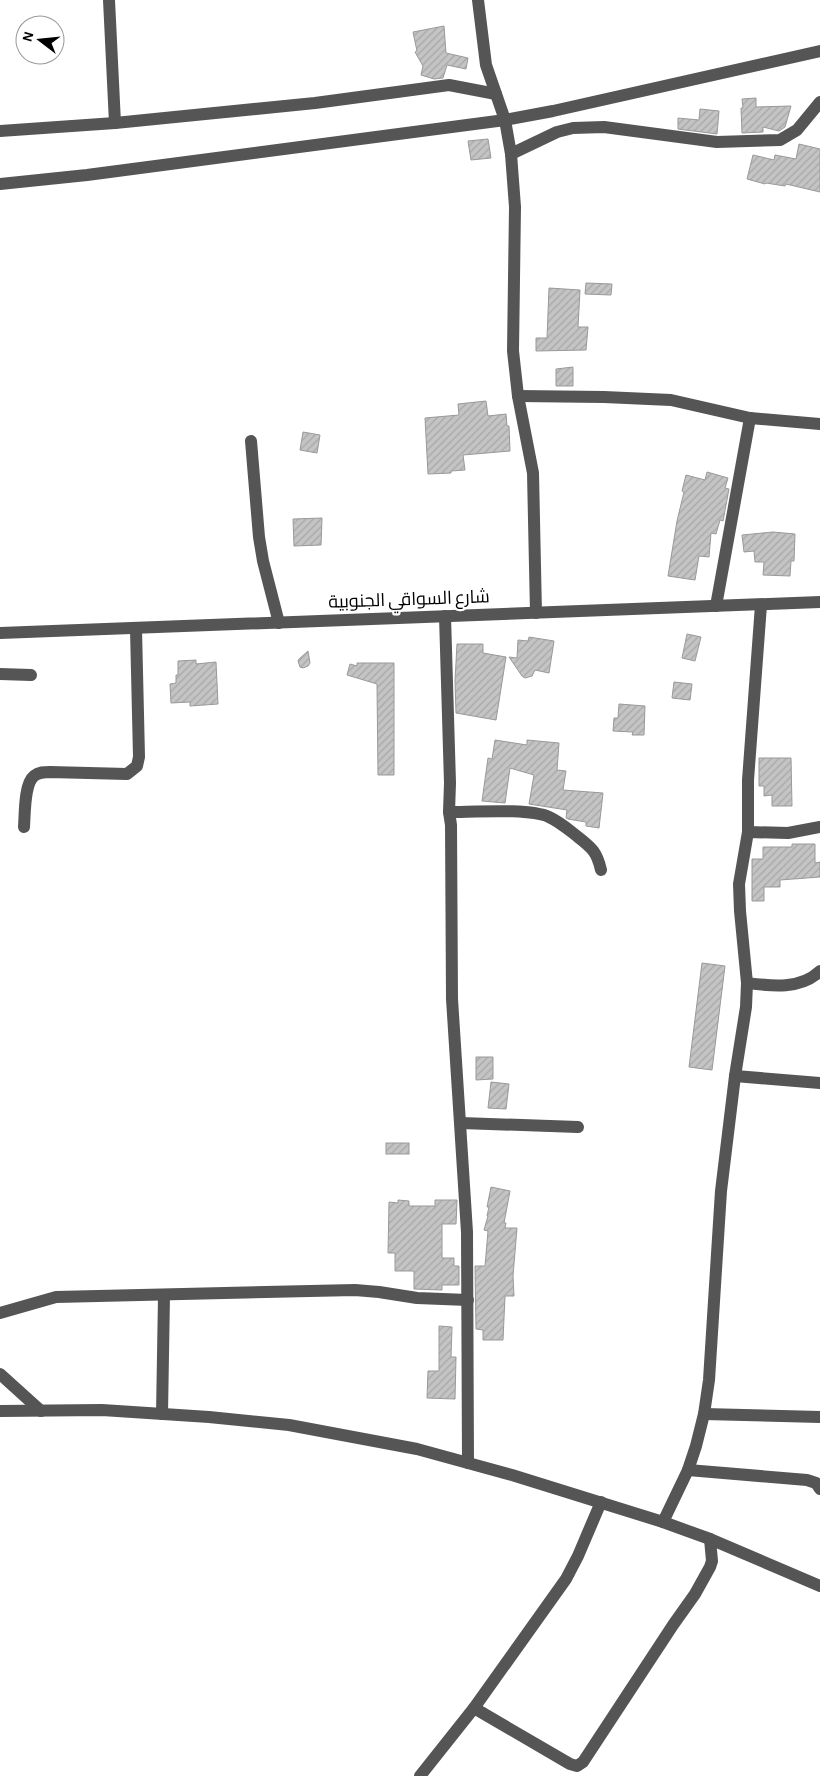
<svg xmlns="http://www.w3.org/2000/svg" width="820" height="1776" font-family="'Alegreya Sans',Cairo,sans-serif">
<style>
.building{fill:url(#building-hatch);stroke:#999}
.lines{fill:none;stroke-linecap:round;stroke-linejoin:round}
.minor{stroke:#555;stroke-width:12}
.labels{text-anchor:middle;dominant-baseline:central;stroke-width:4.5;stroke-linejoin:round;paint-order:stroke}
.street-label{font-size:18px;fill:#000;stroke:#fff}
</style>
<defs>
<pattern id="building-hatch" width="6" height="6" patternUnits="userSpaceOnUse" patternTransform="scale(1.25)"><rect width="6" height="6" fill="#c4c4c4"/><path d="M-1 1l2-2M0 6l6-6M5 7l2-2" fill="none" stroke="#a7a7a7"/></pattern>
</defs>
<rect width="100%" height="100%" fill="#fff"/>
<g class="building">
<path d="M444,26L446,53L468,58L466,69L447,65L443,78L434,79L421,75L423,66L415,52L417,51L413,32Z"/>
<path d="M756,98V107L791,106L785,127L779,131L763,127V132L742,133L741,108H743L742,99Z"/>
<path d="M700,109L719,111L717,134L678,129V118L699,120Z"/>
<path d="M488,139L491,158L471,160L468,141Z"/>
<path d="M799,144L820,149V192L786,184L785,186L766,183L765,184L747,179L753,155L774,160L775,155L796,159Z"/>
<path d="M586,283L612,284L611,295L585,294Z"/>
<path d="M549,288L580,290L578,327H588L586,350L536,351V338H547Z"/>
<path d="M573,367V386H556V369Z"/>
<path d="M486,401L488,416L506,414L507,426H509L510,451L463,455L465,470L451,471V473L428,474L425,418L459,415L458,404Z"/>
<path d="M303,432L320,435L317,453L300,450Z"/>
<path d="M707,472L728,478L725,488L729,489L723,521L720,520L716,534L711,533L709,557L699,556L695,580L668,576L677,521L684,492L682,491L686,475L705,480Z"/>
<path d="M322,518L321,545L294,546L293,519Z"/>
<path d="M773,532L795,534L794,561H791L790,576L763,575L764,562H755L754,551L744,552L742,535Z"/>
<path d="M687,634L701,637L695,661L682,658Z"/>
<path d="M529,637L554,641L549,673L535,670L532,676L525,678L522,676L509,657L517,658L518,640L528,641Z"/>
<path d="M457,644H483V653L506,657L496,720L456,713L455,681Z"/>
<path d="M308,651L310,663L308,666L303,668L300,667L298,661L299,659Z"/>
<path d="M196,660V664L216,662L218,704L190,706V702L171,703L170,684L176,683V675H178V661Z"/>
<path d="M357,663H394V775H378L377,684L347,675L350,664L357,666Z"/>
<path d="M674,682L692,684L690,700L672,698Z"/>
<path d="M619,704L645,706L644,735H632L633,732L613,731L614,718H618Z"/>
<path d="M495,740L527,745V740L559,743L557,770L566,771L563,790L603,793L599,828L586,826V822L568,819L566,818L567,810L529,804L534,775L510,768L505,803L482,801L488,758L492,759Z"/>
<path d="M759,758H791L792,806H772V795L764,796V786H759Z"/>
<path d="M792,844H815V863L820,862V877L780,880V887H764V901H752V859H763V847H792Z"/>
<path d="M702,963L725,966L712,1070L689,1067Z"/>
<path d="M476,1057H493V1079L476,1080Z"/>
<path d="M491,1082L509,1084L506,1109L488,1108Z"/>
<rect x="386" y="1143" width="23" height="11"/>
<path d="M491,1187L510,1191L504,1223H506L505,1228H517L513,1276L514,1296H505L503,1340H483V1330L476,1329L475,1266H485L488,1231L484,1230L488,1216H487L489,1207H487Z"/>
<path d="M398,1200L409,1201V1206H435V1200H457L456,1224H442V1258H454V1266H459V1285H442V1290L414,1289V1271H395V1253H388L389,1202L398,1203Z"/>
<path d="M439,1326L452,1327L451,1357H456L455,1399L427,1398L428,1371H439Z"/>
</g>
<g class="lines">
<g class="minor">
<path d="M109,0L115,123"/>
<path d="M478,0L486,65L505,120L511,154L515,207L513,351L518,396L533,473L536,613"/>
<path d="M0,131L115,123L315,103L449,85L496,94"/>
<path d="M511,154L557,132L573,128L604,127L717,142L780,140L797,130L820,102"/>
<path d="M0,184L87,175L505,120L553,111L820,51"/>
<path d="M518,396L604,397L671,400L750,418L820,424"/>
<path d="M251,441L259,537L263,561L279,623"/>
<path d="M716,606L750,418"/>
<path d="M445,616L450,783L449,812L451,825L452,999L467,1232L468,1463"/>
<path d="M0,633L820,602"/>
<path d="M0,674L31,675"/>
<path d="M449,812C472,812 530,808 549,817C560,822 569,830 578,837C592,848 597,852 601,870"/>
<path d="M24,827C25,814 24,784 34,776C39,772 44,772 50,772L127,774L137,766L139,757L136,629"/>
<path d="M748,832L788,833L820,827"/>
<path d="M747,983C771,986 800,990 820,971"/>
<path d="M735,1076L820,1083"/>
<path d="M461,1123L578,1127"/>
<path d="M0,1313L56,1297L355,1290L379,1292L417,1298L468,1300"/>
<path d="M0,1374L41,1411"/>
<path d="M0,1411L102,1410L209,1417L289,1425L417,1449L512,1475L663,1522L710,1539L820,1586"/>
<path d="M162,1414L164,1296"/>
<path d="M704,1414L820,1417"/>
<path d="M688,1470L807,1480L816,1483L820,1489"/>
<path d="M663,1522L688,1470L696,1446L704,1414L709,1380L721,1191L735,1076L746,1007L747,983L740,911L739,884L748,832V780L761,605"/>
<path d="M474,1708L570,1764L577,1766L583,1762L673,1625L695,1594L710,1567L712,1561L710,1539"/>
<path d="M420,1776L474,1708L566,1579L578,1556L601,1502"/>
</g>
</g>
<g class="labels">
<g class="street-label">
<text transform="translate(409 600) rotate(-2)">شارع السواقي الجنوبية</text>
</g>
</g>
<g transform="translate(40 40) rotate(286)"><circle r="24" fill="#ffffff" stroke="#999999"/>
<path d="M0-4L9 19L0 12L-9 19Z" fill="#000000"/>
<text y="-8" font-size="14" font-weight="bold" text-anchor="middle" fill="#000000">N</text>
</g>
</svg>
